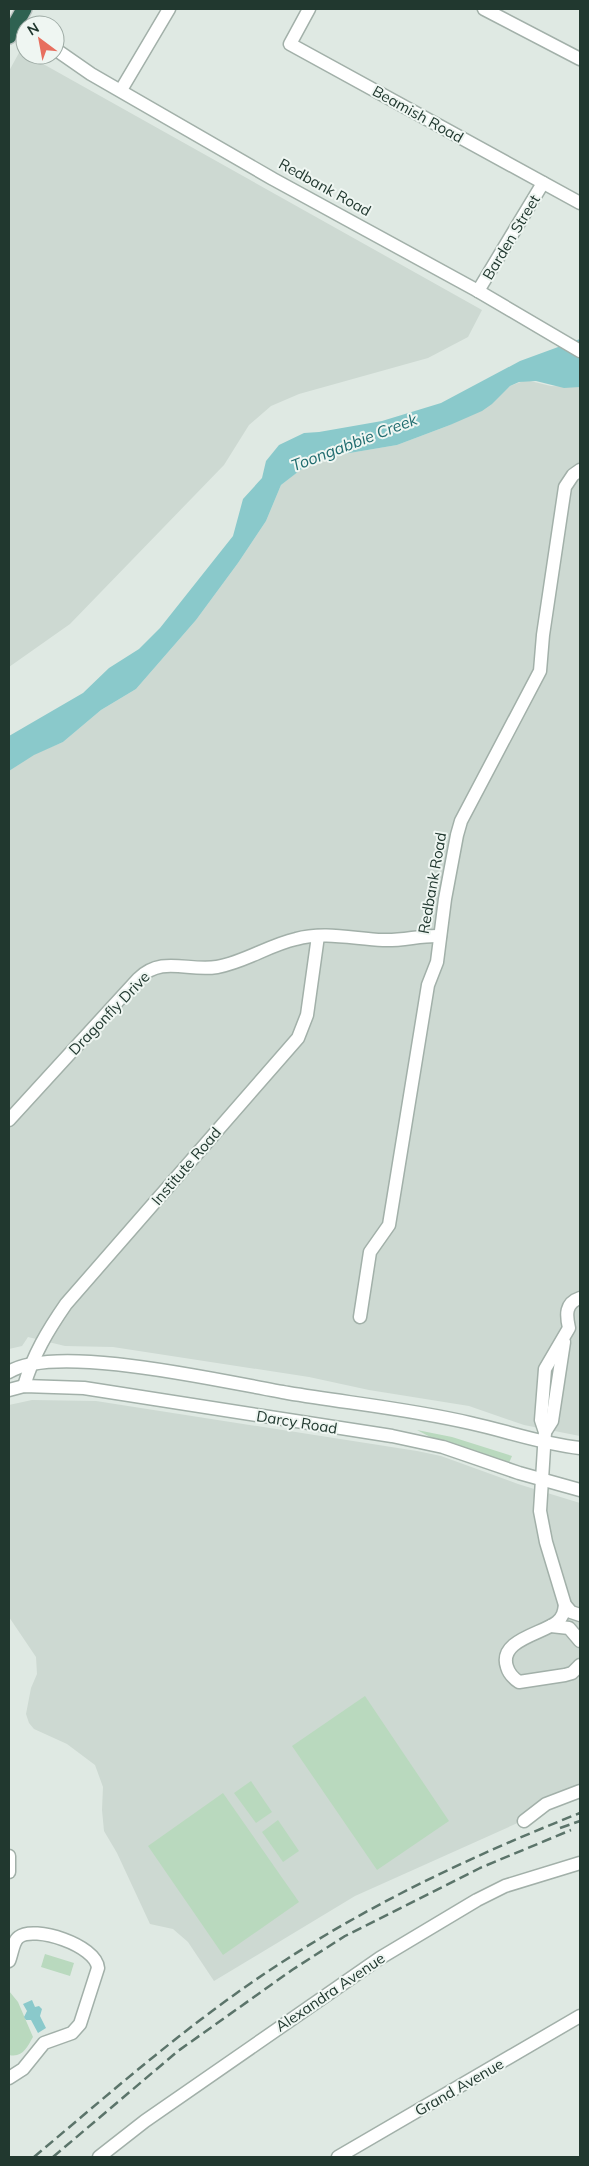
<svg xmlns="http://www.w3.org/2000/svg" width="589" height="2166" font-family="Mulish,sans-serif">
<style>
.built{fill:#cdd9d2}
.green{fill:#b9d9be}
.water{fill:#8ac9cb}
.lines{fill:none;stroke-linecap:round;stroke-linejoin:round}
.minor-casing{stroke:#a2b0a9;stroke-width:15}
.highway-casing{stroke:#bcc3c1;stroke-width:18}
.minor{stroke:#fff;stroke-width:12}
.highway{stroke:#2f6251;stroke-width:15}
.rail{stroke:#5b746a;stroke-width:2.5;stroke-dasharray:10 5;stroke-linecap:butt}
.labels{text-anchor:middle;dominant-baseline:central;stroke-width:4;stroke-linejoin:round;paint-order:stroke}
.street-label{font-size:15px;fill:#21382f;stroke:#eff6f2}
.water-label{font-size:16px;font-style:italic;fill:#206c6f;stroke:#eff6f2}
</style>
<rect width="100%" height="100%" fill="#dfe9e3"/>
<g class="built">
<path d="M20,51L482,310L468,337L428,358L299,394L271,406L249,425L224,465L70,624L9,667V71Z"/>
<path d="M526,380L551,386L580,387V1436L524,1425L469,1406L369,1390L309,1377L113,1347L65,1346L28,1337L22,1346L9,1349V771L34,754L63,742L101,710L136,689L196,620L238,563L266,521L281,485L291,477L303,468L326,457L397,445L450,425L501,394L510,386Z"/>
<path d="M32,1400L96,1401L417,1451L441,1456L518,1484L580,1503V1795L355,1896L214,1981L188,1942L173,1929L150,1924L117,1853L104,1831L102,1810L103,1787L95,1765L67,1744L34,1729L29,1723L26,1714L31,1688L37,1674L36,1657L9,1617V1405Z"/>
</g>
<g class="green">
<path d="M417,1430L452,1437L512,1456L508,1465L434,1439Z"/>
<path d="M365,1696L449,1821L377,1870L292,1746Z"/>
<path d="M251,1781L272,1812L256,1823L234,1793Z"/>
<path d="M223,1793L299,1902L223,1955L148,1846Z"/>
<path d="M278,1820L299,1851L283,1862L262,1832Z"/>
<path d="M45,1954L74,1963L70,1976L41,1967Z"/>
<path d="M9,1991L18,2002L33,2037C27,2047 23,2058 9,2055Z"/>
</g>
<g class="water">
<path d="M580,339V387L564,388L536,381L519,382L510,386L492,404L482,411L450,425L397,445L326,457L303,468L281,485L266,521L238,563L196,620L136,689L101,710L63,742L34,755L9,771V736L83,693L109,668L139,649L160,628L233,536L243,499L262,478L266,461L279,445L304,433L319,432L382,421L441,403L520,361Z"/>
<path d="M32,2000L35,2007L39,2006L42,2009L40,2016L46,2028L38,2033L31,2020H26L24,2017L27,2011L23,2004Z"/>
</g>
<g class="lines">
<defs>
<g id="minor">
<path d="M309,9L290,44L580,203"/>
<path d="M484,9L580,59"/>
<path d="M13,28L25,33"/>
<path d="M55,49L91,74L273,179L478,291L580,351"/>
<path d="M121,90L169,9"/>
<path d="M478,291L543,183"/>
<path d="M9,1120L138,979C162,955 188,972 217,967C245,962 269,945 296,939C324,931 355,939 383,940C403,941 421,935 440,936"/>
<path d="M580,1298C565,1303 566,1315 569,1328L545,1369L541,1420L545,1432L540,1511L546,1542L565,1605L571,1612L580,1615"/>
<path d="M360,1317L370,1252L389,1225L428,985L437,962L445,899L457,835L461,821L540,671L543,635L565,487L573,475L580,470"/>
<path d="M9,1372C56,1342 229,1383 288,1393C348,1403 410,1409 470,1423C507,1431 542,1444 580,1448"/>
<path d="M24,1386C33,1355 48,1330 66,1304L298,1038L307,1015L318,936"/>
<path d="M9,1390L24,1386L84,1388L392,1436L443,1447L519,1473L580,1490"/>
<path d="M545,1432L552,1421L564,1342"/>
<path d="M565,1605C564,1612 563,1617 557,1622C542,1634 498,1640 507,1667C509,1674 513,1678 519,1682L565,1675L572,1673L580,1665"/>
<path d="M551,1626L569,1628L580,1641"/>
<path d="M524,1821L546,1804L580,1791"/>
<path d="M9,1856V1872"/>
<path d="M9,1961C12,1954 13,1941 19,1937C34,1925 96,1945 98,1968L80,2024L72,2033L44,2043L23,2069L9,2078"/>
<path d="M99,2157L145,2121L380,1958L477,1900L505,1886L580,1863"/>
<path d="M338,2157L580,2016"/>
</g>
<path id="highway" d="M9,36L24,9"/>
</defs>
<use href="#minor" class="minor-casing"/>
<use href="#highway" class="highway-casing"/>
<use href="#minor" class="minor"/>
<use href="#highway" class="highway"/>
<g class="rail">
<path d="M560,1828L580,1821"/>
<path d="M34,2157C116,2088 196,2017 287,1959C378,1900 479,1853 580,1813"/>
<path d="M53,2157L178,2051L292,1970L345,1936L480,1868L571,1830"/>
</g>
</g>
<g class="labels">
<g class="street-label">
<text transform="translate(418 114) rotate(29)">Beamish Road</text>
<text transform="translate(325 187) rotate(29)">Redbank Road</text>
<text transform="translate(511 237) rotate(-59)">Barden Street</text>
<text transform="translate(432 883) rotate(-80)">Redbank Road</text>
<text transform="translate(109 1013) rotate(-46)">Dragonfly Drive</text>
<text transform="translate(186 1166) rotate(-49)">Institute Road</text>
<text transform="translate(297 1422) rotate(9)">Darcy Road</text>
<text transform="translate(330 1992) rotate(-34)">Alexandra Avenue</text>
<text transform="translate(459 2087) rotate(-30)">Grand Avenue</text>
</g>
<g class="water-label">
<text transform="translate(354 442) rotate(-21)">Toongabbie Creek</text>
</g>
</g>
<rect width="589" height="2166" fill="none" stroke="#21382f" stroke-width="20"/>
<g transform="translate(40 40) rotate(328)"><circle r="24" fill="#eff6f2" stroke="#9daaa4"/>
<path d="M0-4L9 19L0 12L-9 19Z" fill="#e76f5f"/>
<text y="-8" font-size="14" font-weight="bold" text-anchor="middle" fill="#21382f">N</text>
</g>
</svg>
